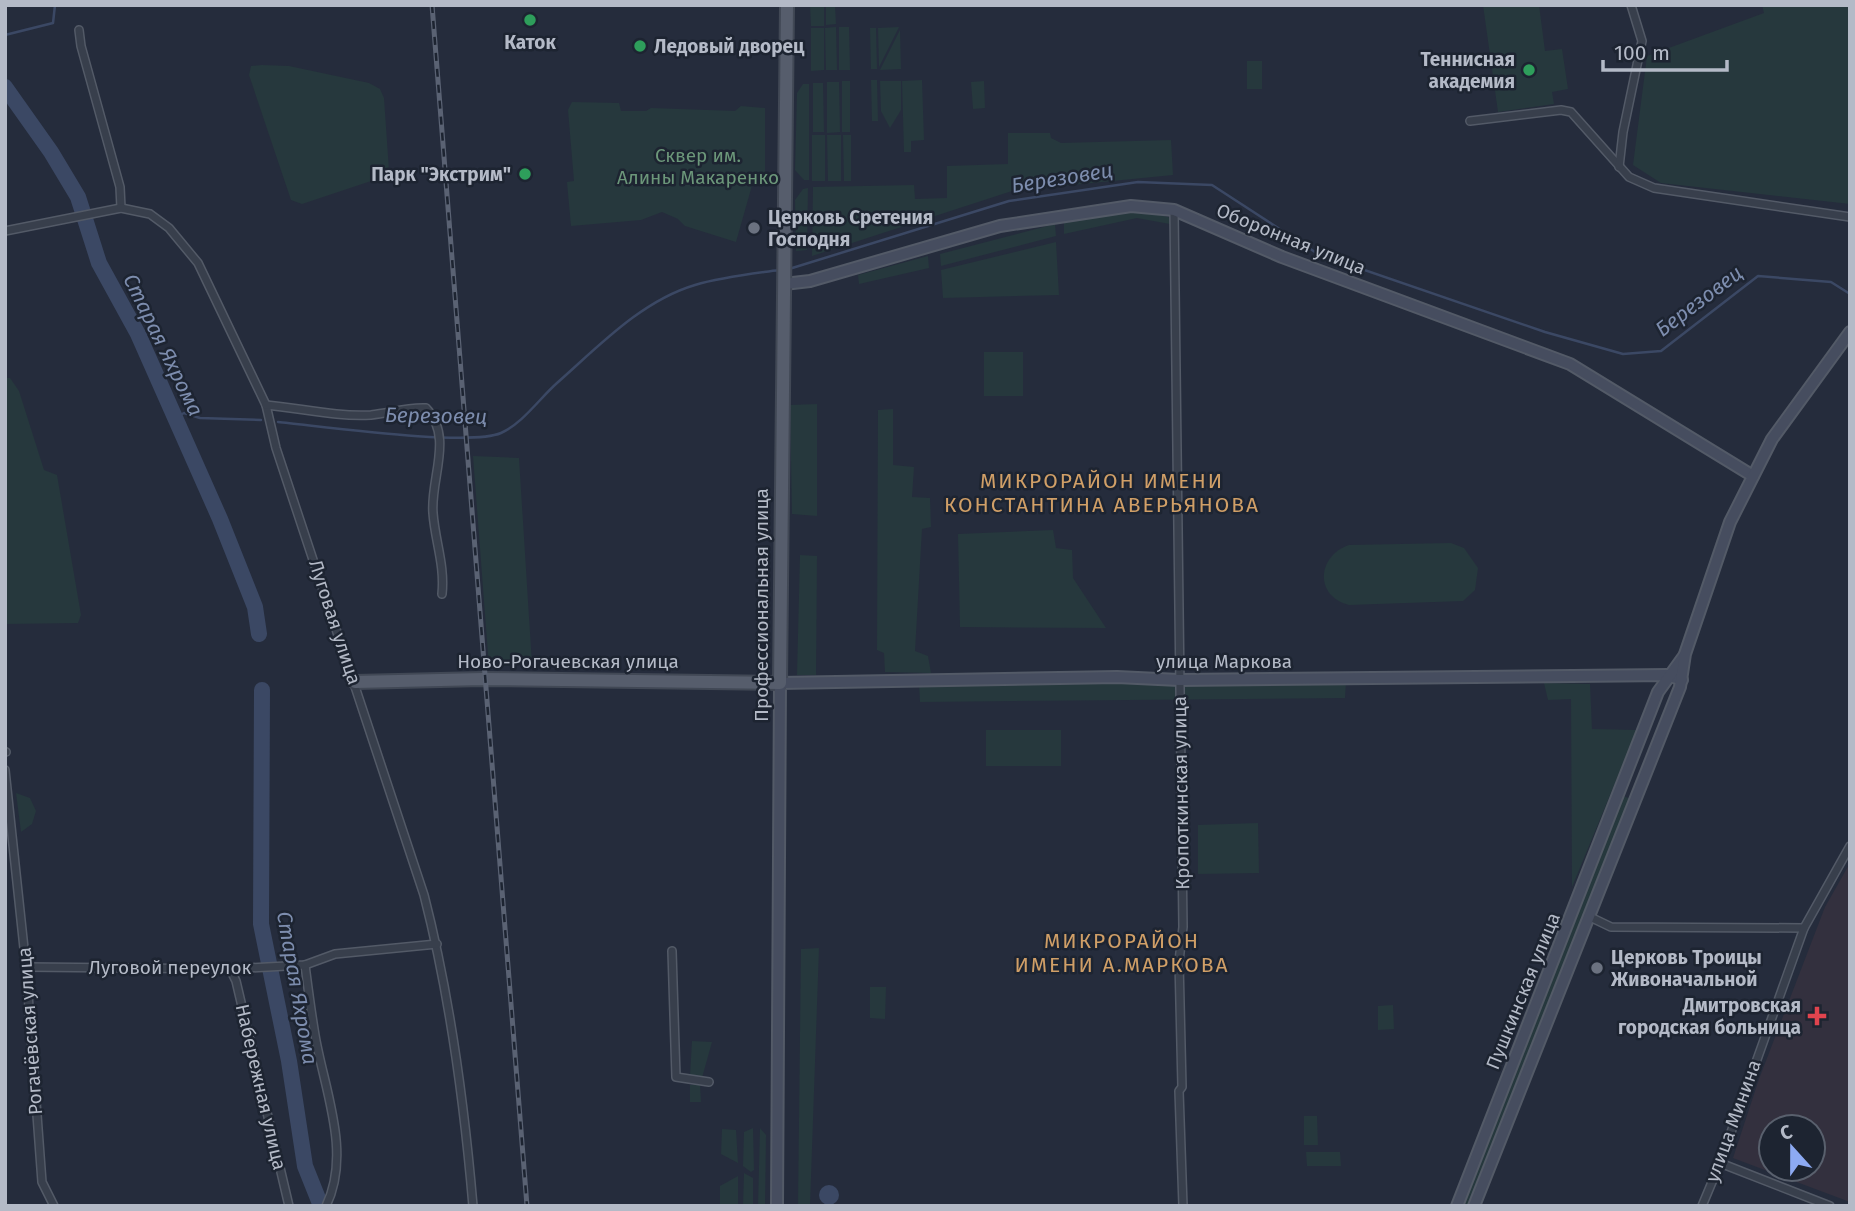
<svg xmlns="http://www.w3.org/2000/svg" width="1855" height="1211" font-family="'Fira Sans',sans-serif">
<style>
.medical{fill:#33303e;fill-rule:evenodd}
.green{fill:#26383d}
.water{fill:#3b4864}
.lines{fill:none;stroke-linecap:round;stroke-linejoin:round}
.stream{stroke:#3b4864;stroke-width:2.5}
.river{stroke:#3b4864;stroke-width:16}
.street-casing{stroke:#535a67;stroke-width:10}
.secondary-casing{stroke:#535a67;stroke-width:14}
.primary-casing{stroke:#414855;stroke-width:16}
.street{stroke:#383f4c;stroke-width:7}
.secondary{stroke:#464d5f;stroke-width:10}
.primary{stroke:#565d6c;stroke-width:12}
.rail-casing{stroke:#5a6273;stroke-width:5}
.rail{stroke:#1d2431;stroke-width:2.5;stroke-dasharray:8;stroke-linecap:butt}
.leisure-dot{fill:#2e9e5b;stroke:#1d2431;stroke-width:2.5}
.worship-dot{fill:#6b7280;stroke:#1d2431;stroke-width:2.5}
.health-dot{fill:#e0444e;stroke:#1d2431;stroke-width:2.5}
.labels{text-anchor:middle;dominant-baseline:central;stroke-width:5;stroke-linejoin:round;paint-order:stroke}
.poi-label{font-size:19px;font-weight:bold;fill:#b4bac7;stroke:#1d2431;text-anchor:start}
.park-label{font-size:19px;fill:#6c977a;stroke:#1d2431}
.street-label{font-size:19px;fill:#b4bac7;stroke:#1d2431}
.water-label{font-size:21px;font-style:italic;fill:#7d8dae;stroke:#1d2431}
.neighbourhood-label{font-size:21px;letter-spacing:2px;fill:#d09f67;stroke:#1d2431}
</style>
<rect width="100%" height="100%" fill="#252c3c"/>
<path class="medical" d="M1850,863V1202L1733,1158L1759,1079L1825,907ZM1771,1127H1813V1169H1771Z"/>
<g class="green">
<path d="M810,5H824V26H811Z"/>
<path d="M826,5H835L836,24L826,25Z"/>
<path d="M1483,5H1539L1545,51L1562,49L1568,89L1552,92L1554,104L1498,112Z"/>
<path d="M1762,5H1850V204L1661,183L1633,165L1647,56L1764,13Z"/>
<path d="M836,27L837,70H826L825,28Z"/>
<path d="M839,27H849L850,70H839Z"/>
<path d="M899,27L879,67L878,28Z"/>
<path d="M811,28H824V70L811,71Z"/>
<path d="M870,28H876L877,69H871Z"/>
<path d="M900,30L901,69L880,70Z"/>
<rect x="1247" y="61" width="15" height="28"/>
<path d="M262,65L289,66L369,83L380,89L384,98L389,170L383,177L302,204L291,200L249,75L251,66Z"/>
<path d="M871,80H877L878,121H872Z"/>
<path d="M922,80L924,140L911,141V152H904L902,81Z"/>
<rect x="842" y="81" width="8" height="51"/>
<path d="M880,81H901V110L890,128L881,111Z"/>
<path d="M984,81L985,108L973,109L971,82Z"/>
<path d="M827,82H839L840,132L827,133Z"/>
<path d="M813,83H823L824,132H813Z"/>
<path d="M803,84H809V180H804L795,170L797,93Z"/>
<path d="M572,102L619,103L621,111H646L651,108L735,111L741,106L765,108V184L753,182L736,242L685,226L678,219L662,212L641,220L571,226L567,182L574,181L568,110Z"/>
<path d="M1008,133H1050L1051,138L1061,143L1171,140L1173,175L1012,191L812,256L813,187L914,185L915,199L947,198V166L1008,164Z"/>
<rect x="812" y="135" width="13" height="46"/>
<path d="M827,135H841V181H828Z"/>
<path d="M843,135H851V181H844Z"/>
<path d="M808,188L807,250L796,251L795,200L803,189Z"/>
<path d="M1135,209L1172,218L1170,224L1137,218L1064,234V223Z"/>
<path d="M1055,224L1056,236L941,266L940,254Z"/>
<path d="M1056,242L1059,295L943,298L941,270Z"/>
<path d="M928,256L929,268L859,284L858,275Z"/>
<rect x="984" y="352" width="39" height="44"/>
<path d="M5,378H10L19,391L44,470L57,475L81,615L78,623L5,624Z"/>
<path d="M817,404V516L792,514L790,405Z"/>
<path d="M893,409V465L914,467L912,497L930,498L931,527L922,529L915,651L928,656L931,673L885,672L884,653L877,650L878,410Z"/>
<path d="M473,456L519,458L532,664L489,667Z"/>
<path d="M1053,530L1056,548L1072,550L1073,578L1106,628L960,627L958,534Z"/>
<path d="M1451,543L1464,548L1478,568L1475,590L1463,601L1349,605C1314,596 1317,556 1349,545Z"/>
<path d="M800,555L817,556L816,675H797Z"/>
<path d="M1346,682L1345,698L920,702L919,684Z"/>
<path d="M1544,683L1590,684L1592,729L1637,730L1572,887L1571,699L1548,700Z"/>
<rect x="986" y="730" width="75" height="36"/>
<path d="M16,793L30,798L36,811L32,824L21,832Z"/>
<path d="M1623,796L1631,799L1469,1206H1460Z"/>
<path d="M1258,823L1259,873L1198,874V825Z"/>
<path d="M819,948L810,1206H798L801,949Z"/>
<path d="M870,987H886L885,1019L870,1018Z"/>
<path d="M1393,1005L1394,1029L1378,1030V1006Z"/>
<path d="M692,1041L712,1042L700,1085L701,1102H690V1085L699,1084L690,1076Z"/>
<path d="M1304,1116H1317L1318,1145H1304Z"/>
<path d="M753,1128L754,1170L751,1172L743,1166L744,1132Z"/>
<path d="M760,1128L766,1135L765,1206H758Z"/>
<path d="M722,1129L736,1130L738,1163L721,1154Z"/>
<path d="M1306,1152H1340L1341,1166H1307Z"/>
<path d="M744,1173L753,1178V1206H743Z"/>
<path d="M738,1176V1206H720V1186Z"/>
</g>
<circle class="water" cx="829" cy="1195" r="10"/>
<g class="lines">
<g class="stream">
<path d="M5,35L53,23L55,5"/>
<path d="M789,269L1009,201L1138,182L1212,185L1318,254L1545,332L1623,354L1661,351L1758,276L1831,282L1850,294"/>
<path d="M175,418L184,413L200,418L261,420"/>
<path d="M278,422C320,426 469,447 501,433C523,423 539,399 557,383C598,347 641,301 695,285C722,277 751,274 779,270"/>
</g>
<g class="river">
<path d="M5,87L51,152L78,197L99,263L138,334L220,519L255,607L259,634"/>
<path d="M262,690L261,924L289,1061L305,1166L321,1206"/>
</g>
<defs>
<g id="street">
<path d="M79,30L81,46L120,187L121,208"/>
<path d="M1470,121L1561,110L1571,112L1629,177L1654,188L1850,217"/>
<path d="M1619,167L1623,132L1642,41L1631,5"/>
<path d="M1174,210L1183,927L1179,961L1182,1087L1179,1091L1183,1206"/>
<path d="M5,231L121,208L150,214L169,228L198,263L266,405L276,448L424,895C450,996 464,1101 473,1206"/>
<path d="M266,405C300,408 336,417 371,415C390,413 406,407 426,408C454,437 430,479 433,513C435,541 445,565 442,594"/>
<path d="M5,752H6"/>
<path d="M5,770L26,967L42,1182L54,1206"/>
<path d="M1588,916L1611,927L1804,928"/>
<path d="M672,951L676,1077L709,1082"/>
<path d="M305,965C308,988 311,1012 315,1035C324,1089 352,1153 326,1206"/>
<path d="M26,967L230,969L305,965L335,954L437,944"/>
<path d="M230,969L236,981L289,1206"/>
<path d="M1720,1163L1830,1206"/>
<path d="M1702,1206L1720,1163L1804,928L1850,846"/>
</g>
<g id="secondary">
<path d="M784,284L810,281L1000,226L1131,206L1174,210L1282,257L1570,364L1753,476"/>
<path d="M777,1206L780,683L1117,677L1179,680L1668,675L1682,680"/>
<path d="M1457,1206L1658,692L1684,656"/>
<path d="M1474,1206L1680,687L1685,654L1730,522L1772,439L1850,332"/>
</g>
<path id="primary" d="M355,682L483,679L780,683L787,5"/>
</defs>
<use href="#street" class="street-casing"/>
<use href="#secondary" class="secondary-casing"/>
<use href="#primary" class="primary-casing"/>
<use href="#street" class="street"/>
<use href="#secondary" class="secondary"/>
<use href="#primary" class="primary"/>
<defs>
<path id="rail" d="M432,5L527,1206"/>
</defs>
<use href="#rail" class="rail-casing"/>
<use href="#rail" class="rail"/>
</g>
<g class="leisure-dot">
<circle cx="530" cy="20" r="7"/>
<circle cx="640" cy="46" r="7"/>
<circle cx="1529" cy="70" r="7"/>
<circle cx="525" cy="174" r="7"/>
</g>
<g class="worship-dot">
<circle cx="754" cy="228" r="7"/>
<circle cx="1597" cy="968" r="7"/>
</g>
<path class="health-dot" d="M1813.5 1005.5h7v7h7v7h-7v7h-7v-7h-7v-7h7z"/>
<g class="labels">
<g class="poi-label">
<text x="530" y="42" text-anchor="middle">Каток</text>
<text x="654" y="46">Ледовый дворец</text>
<text x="1515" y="59" text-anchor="end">Теннисная<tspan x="1515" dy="22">академия</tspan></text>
<text x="511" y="174" text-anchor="end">Парк "Экстрим"</text>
<text x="768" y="217">Церковь Сретения<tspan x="768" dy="22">Господня</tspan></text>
<text x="1611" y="957">Церковь Троицы<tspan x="1611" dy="22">Живоначальной</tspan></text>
<text x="1801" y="1005" text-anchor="end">Дмитровская<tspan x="1801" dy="22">городская больница</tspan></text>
</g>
<g class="park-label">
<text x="698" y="155">Сквер им.<tspan x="698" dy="22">Алины Макаренко</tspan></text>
</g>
<g class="street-label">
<text transform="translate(1291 239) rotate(22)">Оборонная улица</text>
<text transform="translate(761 605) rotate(-90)">Профессиональная улица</text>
<text transform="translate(335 622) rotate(72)">Луговая улица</text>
<text x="568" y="661">Ново-Рогачевская улица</text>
<text x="1224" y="661">улица Маркова</text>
<text transform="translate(1181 793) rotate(-91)">Кропоткинская улица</text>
<text x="170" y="967">Луговой переулок</text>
<text transform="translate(1523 991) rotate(-68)">Пушкинская улица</text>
<text transform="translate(30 1031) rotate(-94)">Рогачёвская улица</text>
<text transform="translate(261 1087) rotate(77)">Набережная улица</text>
<text transform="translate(1733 1121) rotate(-70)">улица Минина</text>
</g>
<g class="water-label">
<text transform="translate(1062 178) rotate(-9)">Березовец</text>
<text transform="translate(1699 301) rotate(-37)">Березовец</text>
<text transform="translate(163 345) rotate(64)">Старая Яхрома</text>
<text transform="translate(436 416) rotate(1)">Березовец</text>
<text transform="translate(297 988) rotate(80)">Старая Яхрома</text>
</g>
<g class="neighbourhood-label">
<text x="1102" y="481">МИКРОРАЙОН ИМЕНИ<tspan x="1102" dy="24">КОНСТАНТИНА АВЕРЬЯНОВА</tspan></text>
<text x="1122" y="941">МИКРОРАЙОН<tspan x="1122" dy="24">ИМЕНИ А.МАРКОВА</tspan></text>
</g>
</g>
<rect width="1855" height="1211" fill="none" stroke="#b4bac7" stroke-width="14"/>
<g transform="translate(1792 1148) rotate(339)"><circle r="33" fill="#1d2431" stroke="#59606d" stroke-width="2"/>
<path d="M0-5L12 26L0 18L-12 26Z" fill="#8daaf3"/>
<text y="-10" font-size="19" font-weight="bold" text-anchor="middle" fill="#b4bac7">С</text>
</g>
<path d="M1603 60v10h124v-10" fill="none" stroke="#b4bac7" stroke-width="3.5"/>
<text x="1614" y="60" font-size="21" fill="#b4bac7" stroke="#1d2431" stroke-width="5" paint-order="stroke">100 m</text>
</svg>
